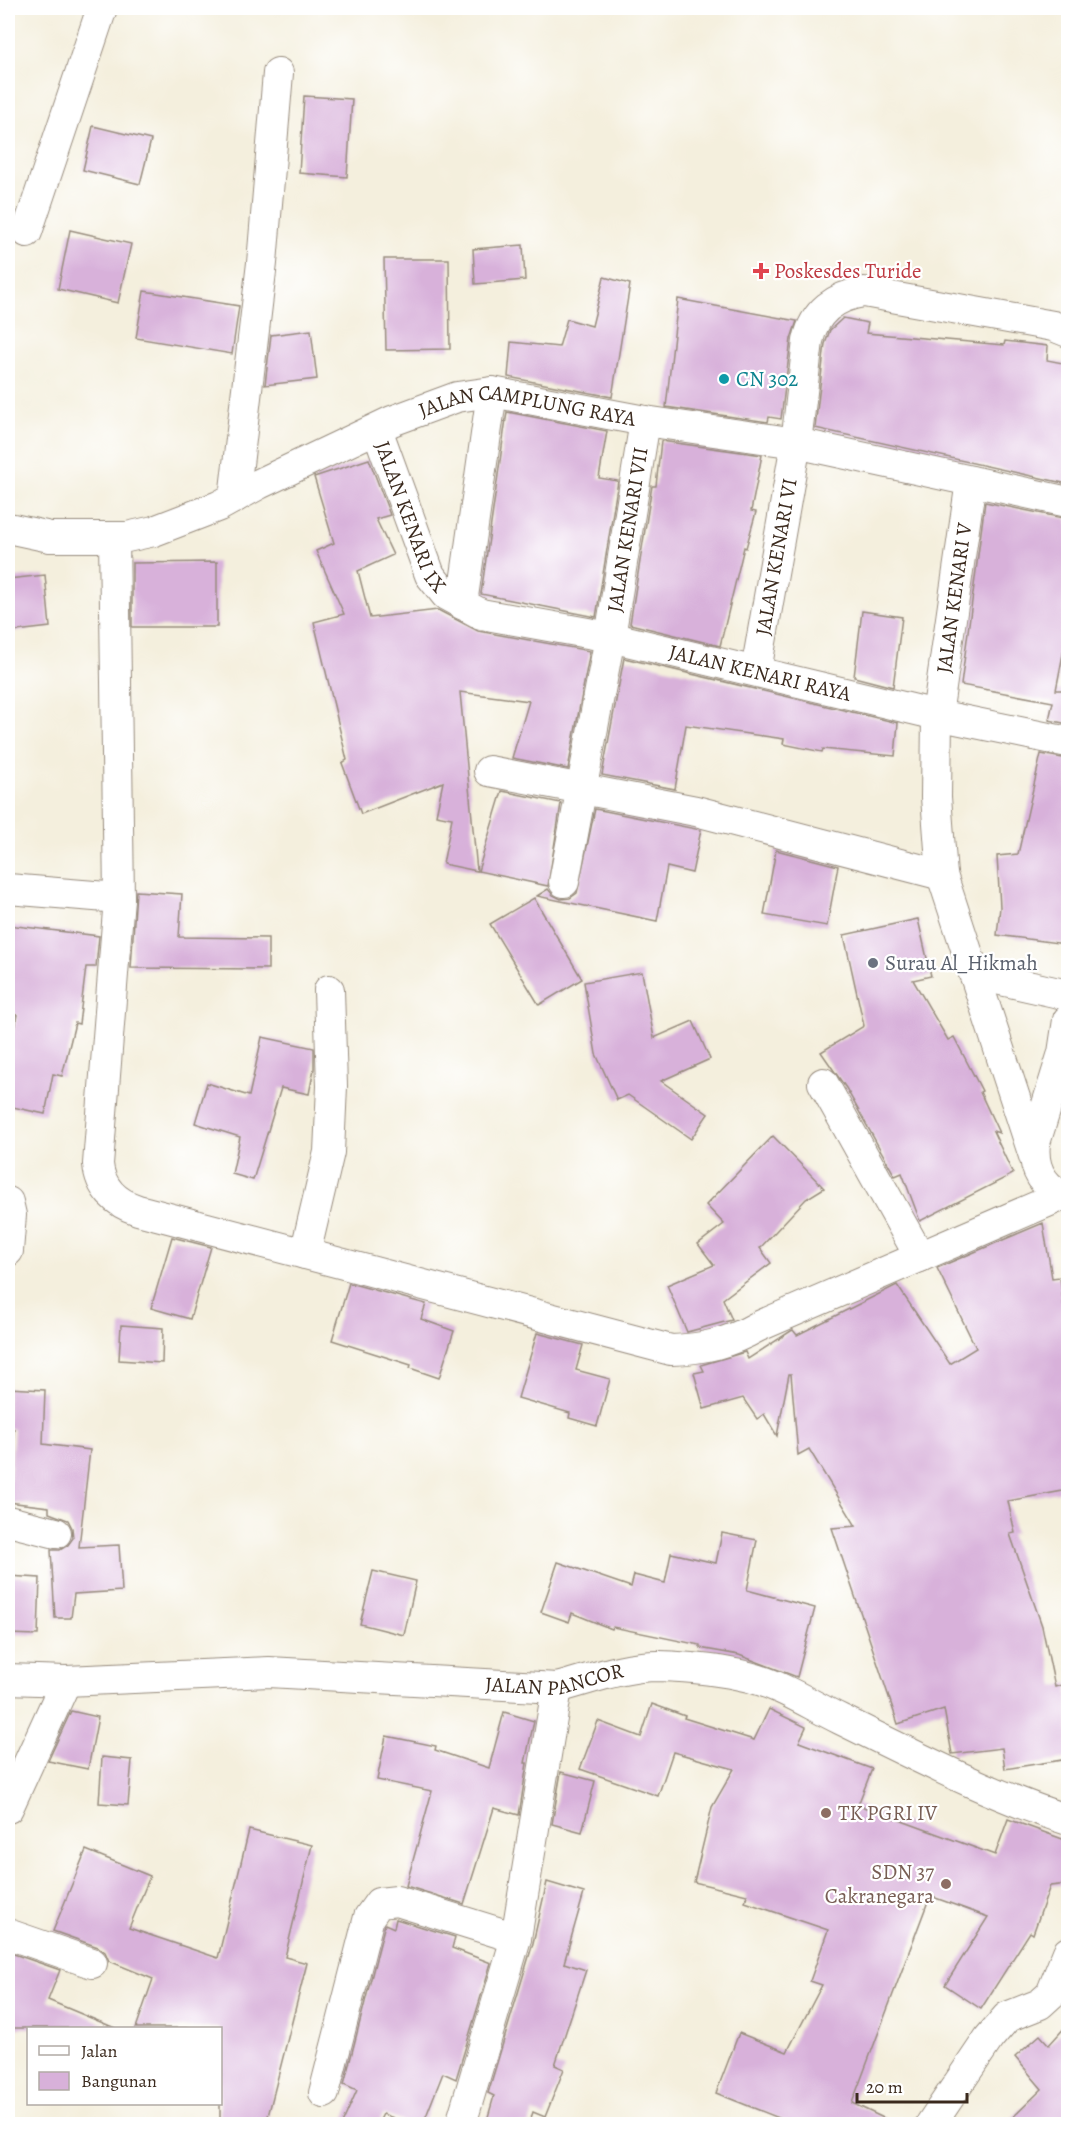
<svg xmlns="http://www.w3.org/2000/svg" width="1076" height="2132" font-family="Alegreya,serif">
<style>
.building{fill:#d8b1da}
.lines{fill:none;stroke-linecap:round;stroke-linejoin:round}
.minor-casing{stroke:#988c7e;stroke-width:32}
.minor{stroke:#fff;stroke-width:30}
.health-dot{fill:#e0444e;stroke:#fff;stroke-width:2}
.culture-dot{fill:#0f9aa8;stroke:#fff;stroke-width:2}
.worship-dot{fill:#6b7280;stroke:#fff;stroke-width:2}
.education-dot{fill:#8d6e63;stroke:#fff;stroke-width:2}
.labels{text-anchor:middle;dominant-baseline:central;stroke-width:4.5;stroke-linejoin:round;paint-order:stroke}
.health-label{font-size:21px;fill:#be3a42;stroke:#fff;text-anchor:start}
.culture-label{font-size:21px;fill:#0d838f;stroke:#fff;text-anchor:start}
.street-label{font-size:21px;fill:#3b2a1e;stroke:#fff}
.worship-label{font-size:21px;fill:#5b616d;stroke:#fff;text-anchor:start}
.education-label{font-size:21px;fill:#785e54;stroke:#fff;text-anchor:start}
</style>
<rect width="100%" height="100%" fill="#fff"/>
<filter id="ink" filterUnits="userSpaceOnUse"><feTurbulence type="fractalNoise" baseFrequency=".0167" numOctaves="2"/><feDisplacementMap in="SourceGraphic" scale="12" xChannelSelector="R" yChannelSelector="G"/><feConvolveMatrix kernelMatrix="1 2 1 2 8 2 1 2 1" color-interpolation-filters="sRGB"/></filter>
<filter id="wash" filterUnits="userSpaceOnUse"><feTurbulence type="fractalNoise" baseFrequency=".008" numOctaves="4" result="noise"/><feDisplacementMap in="SourceGraphic" scale="24" xChannelSelector="R" yChannelSelector="G"/><feGaussianBlur stdDeviation="1.35" result="paint"/><feColorMatrix in="noise" values="0 0 0 0 0 0 0 0 0 0 0 0 0 0 0 0 0 1.4 0 .05"/><feComposite in="paint" operator="in"/></filter>
<g filter="url(#wash)">
<rect width="100%" height="100%" fill="#f4efdd"/>
<g id="blocks">
<g class="building">
<path d="M304,96L352,99L347,177L299,173Z"/>
<path d="M93,126L151,140L140,184L83,170Z"/>
<path d="M70,230L131,244L118,303L58,289Z"/>
<path d="M523,245L525,280L475,284L473,249Z"/>
<path d="M384,259H449L450,349L386,350Z"/>
<path d="M604,277L630,284L612,397L508,377L511,342L559,347L567,319L592,326Z"/>
<path d="M144,291L239,306L232,354L136,338Z"/>
<path d="M678,299L797,321L791,339L781,419L769,417L768,422L666,407Z"/>
<path d="M843,318L868,323L866,333L1004,345L1005,341L1048,346L1047,360L1068,364V484L815,428L825,344L830,330Z"/>
<path d="M311,330L317,379L265,385L271,335Z"/>
<path d="M507,412L607,431L599,478L618,481L596,617L481,594Z"/>
<path d="M661,441L762,455L751,511L756,512L746,548L744,547L720,646L630,624L652,486H656Z"/>
<path d="M369,459L390,515L376,519L393,555L358,571L370,618L438,610L478,631L590,651L568,769L512,758L529,701L460,692L477,871L443,864L452,818L436,815L443,782L361,814L342,763L347,760L314,622L344,614L316,551L334,543L314,477Z"/>
<path d="M985,502L1068,519V644H1065L1056,690H1068V724L1049,720L1053,702L961,685Z"/>
<path d="M217,562V627H132V563Z"/>
<path d="M45,575L50,627L8,632V579Z"/>
<path d="M862,611L902,617L893,687L854,677Z"/>
<path d="M624,658L898,723L895,756L823,749L822,752L783,744L784,739L686,725L675,789L602,775Z"/>
<path d="M1041,754L1068,759V922L1065,944L997,935L1000,907L997,856L1018,854Z"/>
<path d="M502,791L561,803L548,886L478,871Z"/>
<path d="M595,809L701,830L692,873L667,867L657,921L537,896L548,889L553,895L561,899L570,898L577,893Z"/>
<path d="M776,850L838,866L827,926L764,915Z"/>
<path d="M136,891L182,894L179,937L268,938V969L131,968Z"/>
<path d="M534,898L582,979L539,1005L490,924Z"/>
<path d="M918,919L931,976L913,980L948,1040L954,1037L982,1091L980,1092L999,1133L993,1131L1013,1174L920,1221L902,1173L895,1176L846,1088L821,1052L864,1026L844,935Z"/>
<path d="M8,925L99,936L96,967H86L79,1024L75,1023L62,1076L53,1074L45,1114L8,1106V1057L17,1015L8,1014Z"/>
<path d="M642,972L654,1038L693,1021L710,1059L661,1081L708,1114L691,1139L628,1095L617,1100L596,1054L584,982Z"/>
<path d="M262,1037L314,1048V1069L309,1094L281,1088L253,1180L232,1174L240,1137L195,1123L207,1083L249,1096Z"/>
<path d="M773,1136L824,1188L806,1199L760,1248L771,1263L723,1299L732,1320L687,1332L667,1285L714,1265L698,1244L724,1224L706,1205Z"/>
<path d="M1043,1223L1052,1278L1060,1277L1068,1340V1490L1008,1501L1015,1533L1010,1534L1042,1626L1055,1687L1068,1683V1759L1005,1769L1002,1748L952,1754L944,1709L898,1724L832,1528L856,1526L809,1449L798,1455L791,1374H789L777,1436L764,1414L757,1419L743,1398L704,1409L694,1373L704,1371L701,1365L745,1352L748,1359L791,1331L793,1330L797,1335L897,1285L950,1364L976,1348L937,1268Z"/>
<path d="M172,1237L211,1247L190,1319L151,1308Z"/>
<path d="M349,1283L426,1304L421,1319L454,1331L439,1378L410,1368L411,1365L332,1340Z"/>
<path d="M121,1325L163,1328L162,1363L119,1360Z"/>
<path d="M537,1333L583,1345L576,1370L610,1379L597,1426L569,1418L570,1413L518,1398Z"/>
<path d="M8,1388L45,1390L43,1444L90,1450L79,1547L119,1545L122,1591L74,1594L71,1618H55L51,1550H60L68,1545L73,1538L72,1528L68,1520L49,1513V1507L8,1502L14,1429L8,1428Z"/>
<path d="M722,1533L757,1540L747,1590L815,1608L797,1677L739,1655L700,1648V1645L613,1627L612,1629L572,1613L569,1622L541,1612L558,1562L631,1587L634,1575L665,1583L671,1553L716,1563Z"/>
<path d="M373,1571L416,1581L404,1635L360,1624Z"/>
<path d="M8,1576L40,1578L38,1635L8,1634Z"/>
<path d="M652,1704L685,1716L684,1718L754,1740L769,1709L806,1727L799,1742L872,1769L858,1805L995,1855L1008,1819L1068,1841V1884L1050,1886L1033,1934L1030,1932L981,2009L945,1985L988,1917L930,1896L852,2103L896,2124H794L716,2093L739,2033L787,2052L822,1985L810,1981L828,1930L745,1902L747,1895L694,1882L712,1807L734,1769L673,1752L658,1796L580,1769L598,1721L641,1737Z"/>
<path d="M71,1711L98,1717L88,1769L48,1761Z"/>
<path d="M504,1712L534,1721L525,1763H527L519,1815L494,1808L464,1904L406,1886L432,1791L377,1780L386,1736L436,1746L435,1750L489,1768Z"/>
<path d="M102,1757L132,1760L128,1805L99,1803Z"/>
<path d="M561,1772L595,1781L582,1832L552,1824Z"/>
<path d="M249,1830L312,1845L285,1957L307,1963L266,2124H220V2028H136L153,1979L109,1961L105,1952L98,1947L53,1931L86,1850L150,1876L129,1928L218,1958Z"/>
<path d="M547,1882L584,1893L564,1963L586,1970L555,2065L564,2069L545,2117L533,2112L529,2124H486L494,2096L488,2093L533,1943Z"/>
<path d="M396,1919L455,1937L452,1948L491,1963L456,2079L443,2073L423,2124H409L383,2114L378,2124H342L357,2090L344,2084L385,1924L394,1928Z"/>
<path d="M8,1952L60,1970L48,2000L115,2028H8Z"/>
<path d="M1068,2024V2124H1006L1042,2089L1015,2057L1040,2035L1049,2045Z"/>
</g>
</g>
</g>
<g filter="url(#ink)">
<use href="#blocks" fill-opacity="0" stroke="#988c7e" stroke-width="1.5"/>
<g class="lines">
<defs>
<g id="minor">
<path d="M27,232L102,8"/>
<path id="s1" d="M377,429L430,575L446,595L481,614L610,637L937,715L1068,742"/>
<path d="M971,481L937,715L936,797L942,875L1034,1156"/>
<path d="M234,498L262,263L278,73"/>
<path id="s2" d="M8,528L50,537H127L154,531L219,506L259,484L392,421L457,397L492,392L645,421L796,443L1068,502"/>
<path d="M114,537L119,898L98,1164C100,1188 116,1203 138,1210L671,1350C703,1349 729,1343 757,1327L1061,1196"/>
<path d="M462,604L492,392"/>
<path id="s3" d="M756,671L796,443L808,341C814,312 836,296 864,292L1053,326L1068,332"/>
<path d="M489,771L696,811L942,875"/>
<path id="s4" d="M564,882L610,637L645,421"/>
<path d="M8,889L119,898"/>
<path d="M974,974L1068,995"/>
<path d="M1068,1020L1063,1053L1035,1143C1032,1169 1044,1189 1068,1198"/>
<path d="M823,1083L920,1257"/>
<path d="M8,1202L11,1215L8,1251"/>
<path d="M305,1254L329,1152L332,1086L329,990"/>
<path d="M8,1521L56,1533"/>
<path id="s5" d="M8,1679L66,1681L269,1672L557,1688C591,1679 623,1666 659,1666C688,1667 721,1670 749,1677C781,1685 811,1705 840,1719C914,1755 990,1795 1068,1820"/>
<path d="M8,1808L66,1681"/>
<path d="M8,1934L92,1963"/>
<path d="M324,2093L369,1917L379,1903L397,1901L516,1938"/>
<path d="M461,2124L516,1938L557,1688"/>
<path d="M931,2124L989,2038L1007,2017L1040,2004L1051,1994L1068,1952"/>
</g>
</defs>
<use href="#minor" class="minor-casing"/>
<use href="#minor" class="minor"/>
</g>
</g>
<path class="health-dot" d="M758 262h6v6h6v6h-6v6h-6v-6h-6v-6h6z"/>
<circle class="culture-dot" cx="724" cy="379" r="6"/>
<circle class="worship-dot" cx="873" cy="963" r="6"/>
<g class="education-dot">
<circle cx="826" cy="1813" r="6"/>
<circle cx="946" cy="1884" r="6"/>
</g>
<g class="labels">
<g class="health-label">
<text x="774" y="271">Poskesdes Turide</text>
</g>
<g class="culture-label">
<text x="736" y="379">CN 302</text>
</g>
<g class="street-label">
<text stroke="none"><textPath href="#s2" startOffset="550">JALAN CAMPLUNG RAYA</textPath></text>
<text stroke="none"><textPath href="#s1" startOffset="94">JALAN KENARI IX</textPath></text>
<text stroke="none"><textPath href="#s4" startOffset="358">JALAN KENARI VII</textPath></text>
<text stroke="none"><textPath href="#s3" startOffset="116">JALAN KENARI VI</textPath></text>
<text transform="translate(954 598) rotate(-82)">JALAN KENARI V</text>
<text stroke="none"><textPath href="#s1" startOffset="506">JALAN KENARI RAYA</textPath></text>
<text stroke="none"><textPath href="#s5" startOffset="548">JALAN PANCOR</textPath></text>
</g>
<g class="worship-label">
<text x="885" y="963">Surau Al_Hikmah</text>
</g>
<g class="education-label">
<text x="838" y="1813">TK PGRI IV</text>
<text x="934" y="1872" text-anchor="end">SDN 37<tspan x="934" dy="24">Cakranegara</tspan></text>
</g>
</g>
<rect width="1076" height="2132" fill="none" stroke="#fff" stroke-width="30"/>
<rect x="27" y="2027" width="195" height="78" fill="#ffffff" stroke="#b1aaa5" stroke-width="1.5"/>
<rect x="39" y="2046" width="30" height="9" fill="#ffffff" stroke="#b1aaa5" stroke-width="1.5"/>
<text x="81" y="2057" font-size="18" fill="#3b2a1e">Jalan</text>
<rect x="39" y="2072" width="30" height="18" fill="#d8b1da" stroke="#b1aaa5" stroke-width="1.5"/>
<text x="81" y="2087" font-size="18" fill="#3b2a1e">Bangunan</text>
<path d="M857 2093v9h110v-9" fill="none" stroke="#3b2a1e" stroke-width="3"/>
<text x="866" y="2093" font-size="18" fill="#3b2a1e" stroke="#ffffff" stroke-width="4.5" paint-order="stroke">20 m</text>
</svg>
